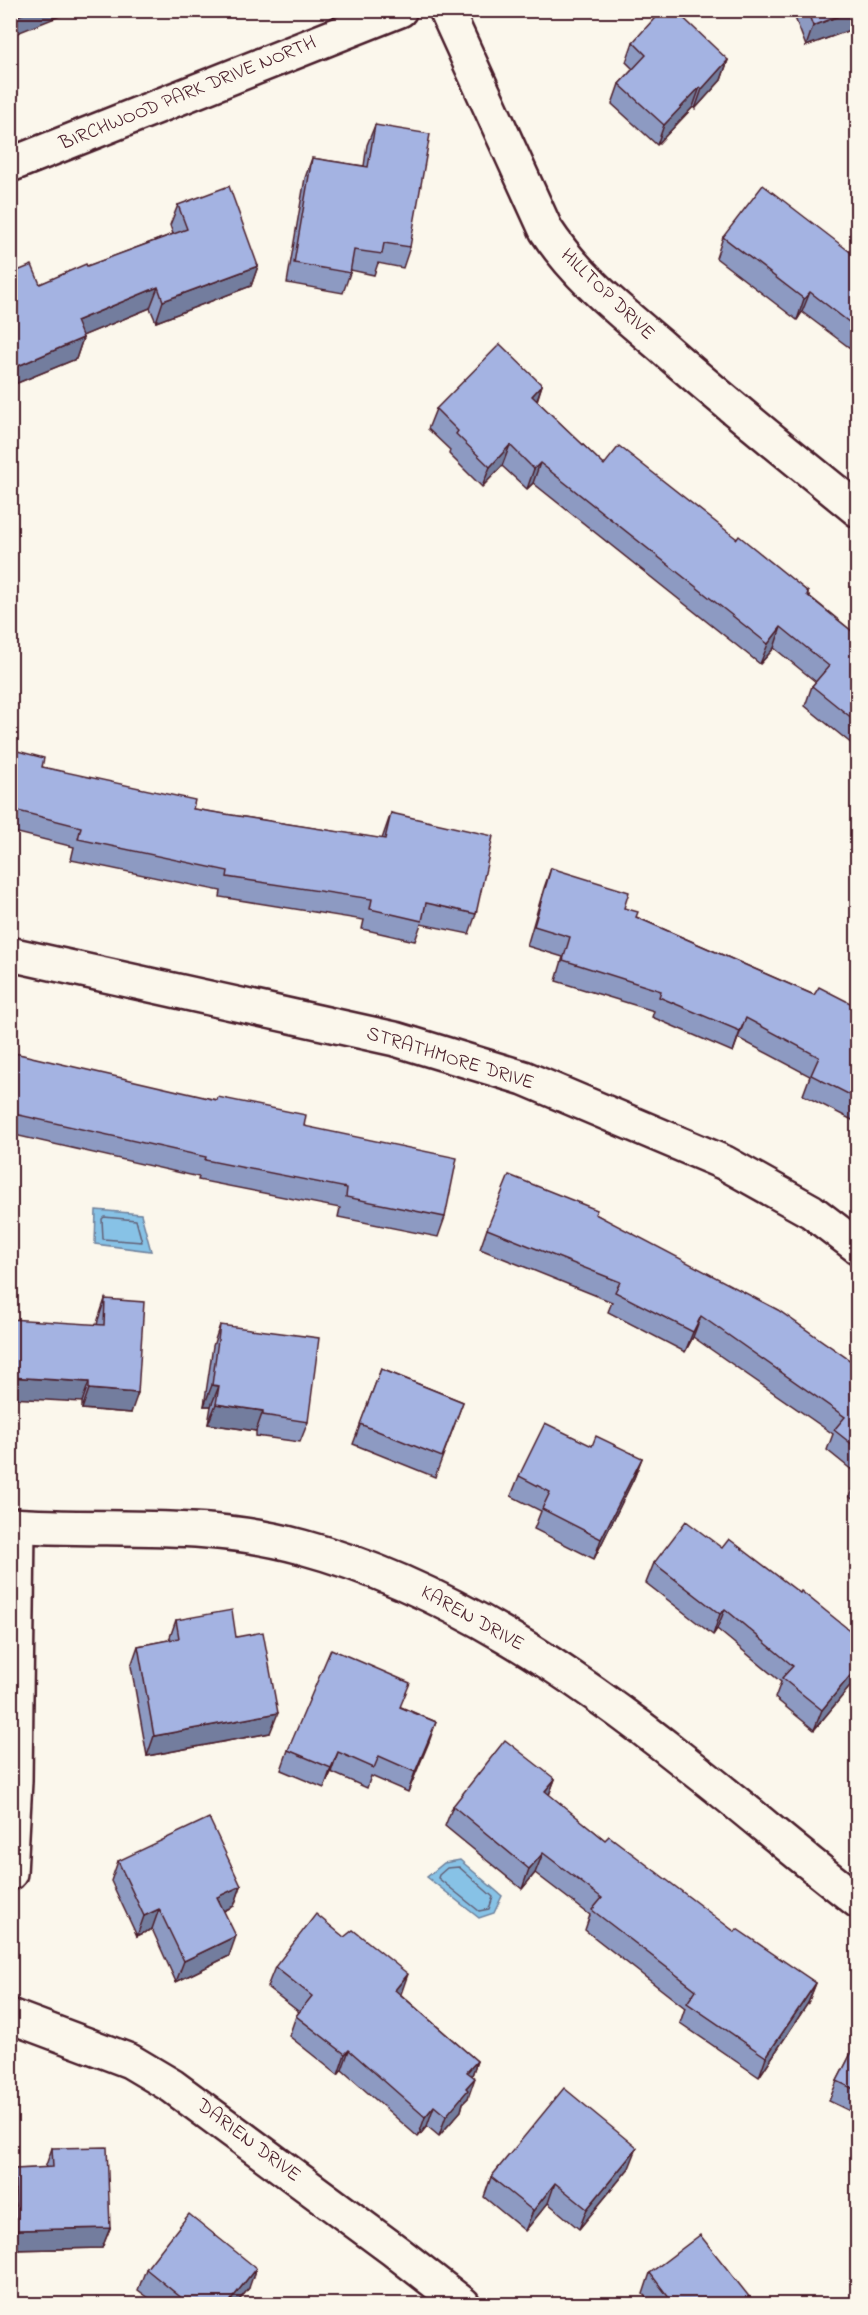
<svg xmlns="http://www.w3.org/2000/svg" width="868" height="2315" font-family="'Indie Flower',sans-serif">
<style>
.water{fill:#87c2e6;stroke:#6f819b;stroke-width:1.5}
.lines{fill:none;stroke-linecap:round;stroke-linejoin:round}
.shore{stroke:#626076;stroke-width:1.5}
.street-casing{stroke:#4a1f2b;stroke-width:38}
.street{stroke:#fbf7ec;stroke-width:33}
.wall{fill:#8d9ac2;stroke:#4a1f2b;stroke-width:1.5}
.shaded-wall{fill:#737d9e;stroke:#4a1f2b;stroke-width:1.5}
.building{fill:#a4b3e2;stroke:#4a1f2b;stroke-width:1.5}
.labels{text-anchor:middle;dominant-baseline:central;stroke-width:4.5;stroke-linejoin:round;paint-order:stroke}
.street-label{font-size:20px;fill:#4a1f2b;stroke:#fbf7ec}
</style>
<rect width="100%" height="100%" fill="#fbf7ec"/>
<filter id="ink" filterUnits="userSpaceOnUse"><feTurbulence type="fractalNoise" baseFrequency=".0167" numOctaves="2"/><feDisplacementMap in="SourceGraphic" scale="12" xChannelSelector="R" yChannelSelector="G"/><feConvolveMatrix kernelMatrix="1 2 1 2 8 2 1 2 1" color-interpolation-filters="sRGB"/></filter>
<g filter="url(#ink)">
<g class="water">
<path d="M96,1210L141,1214L151,1251L95,1244Z"/>
<path d="M460,1860L502,1896L494,1913L479,1918L427,1877L444,1863Z"/>
</g>
<g class="lines">
<g class="shore">
<path d="M104,1217L136,1220L142,1242L103,1239L102,1219Z"/>
<path d="M459,1867L493,1897L489,1909L479,1911L438,1878L439,1875L447,1868Z"/>
</g>
<defs>
<g id="street">
<path d="M446,10L546,230C576,276 619,310 661,346C725,403 792,456 858,510"/>
<path d="M10,165L400,10"/>
<path d="M10,954L395,1039L524,1078L725,1163L811,1211L858,1247"/>
<path d="M10,1525C108,1532 206,1520 302,1547C446,1586 574,1673 689,1765C746,1809 800,1857 858,1901"/>
<path d="M10,1873L15,1781L18,1526"/>
<path d="M10,2016L130,2061L172,2086L394,2250L463,2304"/>
</g>
</defs>
<use href="#street" class="street-casing"/>
<use href="#street" class="street"/>
</g>
<g class="wall">
<path d="M792,10H858V27L806,46Z"/>
<path d="M633,42L728,60L721,80L695,109L693,107L657,145L612,104L619,84L633,69L626,62Z"/>
<path d="M375,125L410,247L403,268L378,263L374,275L351,270L343,293L287,283L305,178L312,158L364,166L367,145Z"/>
<path d="M178,205L258,266L251,286L156,322L150,308L82,336L83,338L76,359L10,386V274L40,284L173,234L170,225Z"/>
<path d="M723,237L858,258V354L802,312L797,320L716,258Z"/>
<path d="M858,355V380L850,375Z"/>
<path d="M542,385L537,401L604,465L737,539L808,592V595L858,636V749L805,706L812,686L816,682L774,648L760,664L533,483L527,489L502,466L482,487L449,454L450,450L428,429L436,409Z"/>
<path d="M10,749L42,767L193,809L382,839L391,813L476,914L469,934L421,924L415,941L362,929L364,920L220,897L221,891L71,860L74,847L10,831Z"/>
<path d="M551,868L624,908L636,917L814,995L858,1007V1123L803,1095L810,1076L738,1038L733,1052L652,1017L654,1011L556,981L563,957L527,946L544,888Z"/>
<path d="M10,1052L304,1126L445,1217L438,1237L338,1217L340,1208L198,1180L199,1177L10,1134Z"/>
<path d="M595,1214L858,1366V1475L827,1450L833,1434L693,1337L685,1352L608,1312L612,1302L480,1249L487,1229Z"/>
<path d="M105,1299L131,1413L82,1409V1402L98,1320Z"/>
<path d="M220,1325L308,1422L300,1442L256,1436V1431L208,1424L211,1406H204L213,1346Z"/>
<path d="M381,1369L463,1402L435,1477L353,1444Z"/>
<path d="M592,1446L642,1458L634,1478L594,1559L534,1529L541,1511L511,1496L519,1476Z"/>
<path d="M858,1477V1504L850,1497Z"/>
<path d="M722,1548L858,1637V1677L814,1730L775,1698L781,1682L717,1629L713,1635L646,1583L654,1563Z"/>
<path d="M176,1620L236,1637L270,1733L147,1756L131,1666L138,1646L169,1640Z"/>
<path d="M401,1707L436,1722L408,1792L371,1776L367,1788L331,1772L324,1788L281,1770L288,1750Z"/>
<path d="M555,1779L549,1795L605,1840L735,1932L816,1983L808,2003L759,2077L680,2023L685,2008L585,1930L590,1915L535,1873L522,1889L445,1826L453,1806Z"/>
<path d="M118,1861L241,1886L234,1906L224,1911L229,1956L176,1982L152,1929L137,1936L111,1881Z"/>
<path d="M275,1967L400,1994L477,2061L472,2075L468,2098L463,2103L461,2111L439,2136L427,2126L418,2137L342,2070L338,2075L289,2036L296,2016L299,2012L267,1987Z"/>
<path d="M858,2040V2115L829,2101L837,2081Z"/>
<path d="M52,2148L110,2228L102,2248L10,2250V2181L15,2169L45,2168Z"/>
<path d="M629,2168L579,2229L548,2203L525,2231L484,2197L491,2177Z"/>
<path d="M146,2269L249,2288L236,2304H237H157L138,2290Z"/>
<path d="M650,2273L755,2304H651L643,2294Z"/>
</g>
<g class="shaded-wall">
<path d="M32,10H75L10,36V19Z"/>
<path d="M854,10H858V27L806,46L813,26Z"/>
<path d="M728,60L721,80L695,109L702,89Z"/>
<path d="M700,87L693,107L657,145L664,125Z"/>
<path d="M258,266L251,286L156,322L163,301Z"/>
<path d="M158,287L150,308L68,342L76,321Z"/>
<path d="M810,292L802,312L797,320L804,299Z"/>
<path d="M83,338L76,359L10,386L11,369Z"/>
<path d="M542,385L535,405L532,396Z"/>
<path d="M510,445L502,466L482,487L490,467Z"/>
<path d="M540,463L533,483L527,489L534,469Z"/>
<path d="M781,627L774,648L760,664L768,644Z"/>
<path d="M746,1018L738,1038L733,1052L740,1031Z"/>
<path d="M701,1316L693,1337L685,1352L693,1332Z"/>
<path d="M10,1377L89,1382L82,1402L10,1398Z"/>
<path d="M212,1385L219,1386L211,1406H204Z"/>
<path d="M89,1389L138,1393L131,1413L82,1409Z"/>
<path d="M216,1404L263,1411L256,1431L208,1424Z"/>
<path d="M642,1458L634,1478L594,1559L601,1539Z"/>
<path d="M725,1609L717,1629L713,1635L720,1614Z"/>
<path d="M858,1666V1677L814,1730L822,1710Z"/>
<path d="M278,1713L270,1733L147,1756L154,1736Z"/>
<path d="M436,1722L429,1742L408,1792L415,1772Z"/>
<path d="M338,1752L331,1772L324,1788L331,1768Z"/>
<path d="M555,1779L547,1800L545,1791Z"/>
<path d="M543,1853L535,1873L522,1889L529,1869Z"/>
<path d="M241,1886L234,1906L210,1917L217,1897Z"/>
<path d="M159,1909L152,1929L137,1936L144,1916Z"/>
<path d="M236,1936L229,1956L176,1982L184,1961Z"/>
<path d="M408,1974L401,1994L388,2010L395,1990Z"/>
<path d="M816,1983L808,2003L759,2077L766,2057Z"/>
<path d="M349,2050L342,2070L338,2075L345,2054Z"/>
<path d="M477,2061L470,2081L467,2072Z"/>
<path d="M475,2078L468,2098L463,2103L461,2111L439,2136L446,2116L466,2088Z"/>
<path d="M434,2106L427,2126L418,2137L425,2117Z"/>
<path d="M637,2148L629,2168L579,2229L587,2209Z"/>
<path d="M555,2183L548,2203L525,2231L533,2211Z"/>
<path d="M110,2228L102,2248L10,2250V2247L17,2230Z"/>
<path d="M256,2268L249,2288L236,2304L231,2300Z"/>
</g>
<g class="building">
<path d="M10,10H32L10,19Z"/>
<path d="M662,10H675L728,60L702,89L700,87L664,125L619,84L646,55L633,42Z"/>
<path d="M807,10H854L813,26Z"/>
<path d="M375,125L430,134L410,247L384,243L382,254L354,250L350,273L294,263L312,158L368,167Z"/>
<path d="M763,185L858,258V329L810,292L804,299L723,237Z"/>
<path d="M229,186L258,266L163,301L158,287L76,321L83,338L11,369L10,367V274L32,265L40,284L86,264L87,266L187,229L178,205Z"/>
<path d="M500,344L542,385L532,396L604,465L619,446L737,539L739,536L808,592L807,595L858,636V723L812,686L829,666L781,627L768,644L540,463L534,469L510,445L490,467L456,434L458,431L436,409Z"/>
<path d="M10,729L13,730L10,740Z"/>
<path d="M10,749L44,758L42,767L195,800L193,809L385,839L391,813L493,836L476,914L426,903L422,921L370,909L372,899L227,877L228,871L78,839L81,827L10,809Z"/>
<path d="M551,868L629,892L624,908L638,912L636,917L814,995L819,987L858,1007V1099L811,1075L819,1057L746,1018L740,1031L659,997L661,991L563,960L570,937L534,926Z"/>
<path d="M10,1052L217,1100L218,1097L306,1115L304,1126L457,1158L445,1217L346,1197L347,1188L205,1160L206,1157L10,1113Z"/>
<path d="M509,1175L597,1210L595,1214L778,1310L858,1366V1449L834,1430L845,1417L701,1316L693,1332L615,1292L620,1282L487,1229Z"/>
<path d="M105,1299L144,1302L138,1393L89,1389V1382L10,1377V1319L104,1325Z"/>
<path d="M220,1325L319,1338L308,1422L263,1415V1411L216,1404L219,1386L212,1385Z"/>
<path d="M381,1369L463,1402L442,1457L360,1424Z"/>
<path d="M545,1423L592,1446L596,1436L642,1458L601,1539L542,1509L550,1492L519,1476Z"/>
<path d="M686,1521L722,1548L729,1539L800,1593L801,1591L858,1637V1666L822,1710L782,1678L793,1666L725,1609L720,1614L654,1563Z"/>
<path d="M232,1610L236,1637L263,1632L278,1713L154,1736L138,1646L179,1638L176,1620Z"/>
<path d="M331,1649L410,1683L400,1707L436,1722L415,1772L379,1756L374,1768L338,1752L331,1768L288,1750Z"/>
<path d="M505,1740L555,1779L545,1791L605,1840L609,1836L735,1932L737,1929L816,1983L766,2057L687,2003L696,1990L592,1910L602,1898L543,1853L529,1869L453,1806Z"/>
<path d="M209,1818L241,1886L217,1897L236,1936L184,1961L159,1909L144,1916L118,1861Z"/>
<path d="M316,1914L344,1937L353,1930L408,1974L395,1990L477,2061L467,2072L475,2078L466,2088L468,2090L446,2116L434,2106L425,2117L349,2050L345,2054L296,2016L312,1996L275,1967Z"/>
<path d="M858,2040V2091L837,2081Z"/>
<path d="M564,2088L637,2148L587,2209L555,2183L533,2211L491,2177Z"/>
<path d="M107,2147L110,2228L17,2230L15,2169L53,2167L52,2148Z"/>
<path d="M189,2214L256,2268L231,2300L237,2304H189L146,2269Z"/>
<path d="M700,2235L755,2304H671L673,2303L650,2273Z"/>
</g>
</g>
<g class="labels">
<g class="street-label">
<text transform="translate(188 94) rotate(-22)">BIRCHWOOD PARK DRIVE NORTH</text>
<text transform="translate(607 295) rotate(44)">HILLTOP DRIVE</text>
<text transform="translate(450 1059) rotate(17)">STRATHMORE DRIVE</text>
<text transform="translate(472 1619) rotate(29)">KAREN DRIVE</text>
<text transform="translate(248 2141) rotate(37)">DARIEN DRIVE</text>
</g>
</g>
<rect width="868" height="2315" fill="none" stroke="#fbf7ec" stroke-width="36"/>
<rect x="18" y="18" width="832" height="2279" fill="none" stroke="#4a1f2b" stroke-width="2" filter="url(#ink)"/>
</svg>
